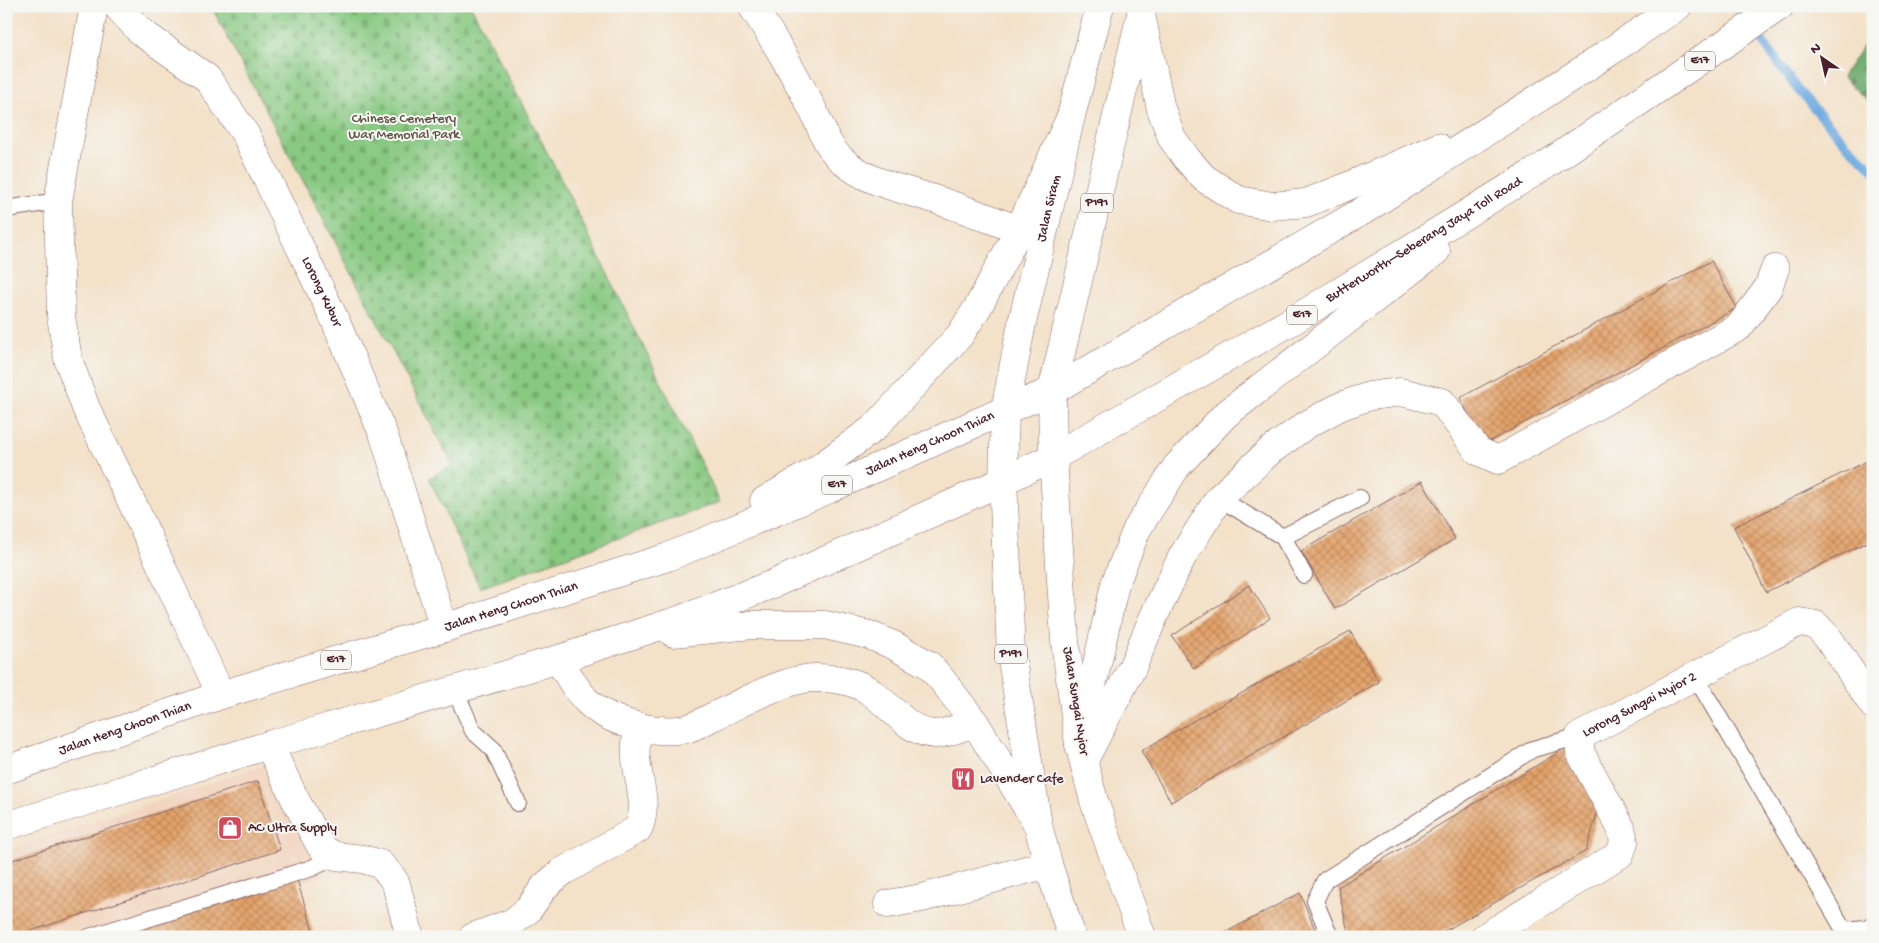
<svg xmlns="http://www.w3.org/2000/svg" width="1879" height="943" font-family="'Gochi Hand',sans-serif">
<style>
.built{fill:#f2d4be}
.forest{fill:url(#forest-firs);stroke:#5c664e}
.cemetery{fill:url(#cemetery-stones);stroke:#697456}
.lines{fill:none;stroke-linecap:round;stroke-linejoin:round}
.stream{stroke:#6eabe0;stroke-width:9}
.building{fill:url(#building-cross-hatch)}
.lane-casing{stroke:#856362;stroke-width:18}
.street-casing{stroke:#856362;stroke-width:29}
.primary-casing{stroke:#856362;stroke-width:29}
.highway-casing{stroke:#856362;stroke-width:29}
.lane{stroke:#fff;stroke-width:16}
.street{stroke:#fff;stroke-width:28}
.primary{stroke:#fff;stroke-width:28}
.highway{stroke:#fff;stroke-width:28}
.labels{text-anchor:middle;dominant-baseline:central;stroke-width:4;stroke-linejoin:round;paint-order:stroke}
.shield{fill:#f6f6f2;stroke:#7e6067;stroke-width:1}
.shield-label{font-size:12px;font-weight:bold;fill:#4a1f2b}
.park-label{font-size:14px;fill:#5d5245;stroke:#f6f6f2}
.street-label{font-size:14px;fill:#4a1f2b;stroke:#f6f6f2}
.poi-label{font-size:14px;fill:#4a1f2b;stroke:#f6f6f2;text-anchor:start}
</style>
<defs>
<pattern id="forest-firs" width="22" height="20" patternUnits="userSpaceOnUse" patternTransform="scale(1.25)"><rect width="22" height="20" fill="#6ead70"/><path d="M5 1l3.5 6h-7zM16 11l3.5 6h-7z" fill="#5c8c5c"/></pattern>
<pattern id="cemetery-stones" width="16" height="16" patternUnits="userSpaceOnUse" patternTransform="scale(1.25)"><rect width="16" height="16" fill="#88c982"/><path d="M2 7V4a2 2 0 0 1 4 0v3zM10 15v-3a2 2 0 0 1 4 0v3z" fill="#77ac70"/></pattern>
<pattern id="building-cross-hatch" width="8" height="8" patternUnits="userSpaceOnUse" patternTransform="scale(1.25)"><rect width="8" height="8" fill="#e4a36a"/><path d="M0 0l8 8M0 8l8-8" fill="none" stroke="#bb8457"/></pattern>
</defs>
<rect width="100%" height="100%" fill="#f6f6f2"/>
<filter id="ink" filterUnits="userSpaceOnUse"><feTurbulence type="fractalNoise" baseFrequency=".02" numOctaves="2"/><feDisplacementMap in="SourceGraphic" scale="10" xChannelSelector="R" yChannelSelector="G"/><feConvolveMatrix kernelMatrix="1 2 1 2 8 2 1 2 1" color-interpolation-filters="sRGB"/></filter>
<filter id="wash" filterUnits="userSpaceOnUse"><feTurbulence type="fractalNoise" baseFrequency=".0096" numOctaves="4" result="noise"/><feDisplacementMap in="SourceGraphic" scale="20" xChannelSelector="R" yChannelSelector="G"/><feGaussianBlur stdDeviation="1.12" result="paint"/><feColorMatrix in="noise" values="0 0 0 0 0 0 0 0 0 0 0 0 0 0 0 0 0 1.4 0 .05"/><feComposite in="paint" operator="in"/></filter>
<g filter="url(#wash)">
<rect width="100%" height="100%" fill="#f3e1c8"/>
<path class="built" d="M262,766L323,876L111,937H6V850Z"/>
<path class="forest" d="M1873,31V106L1842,77Z"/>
<path class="cemetery" d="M211,6H471L560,177L720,502L480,588L429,478L453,466Z"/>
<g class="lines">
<path class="stream" d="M1737,6L1797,89L1846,144L1873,169"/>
</g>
<g id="blocks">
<g class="building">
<path d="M1711,261L1737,308L1485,444L1460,398Z"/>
<path d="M1873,458V539L1766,592L1734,527Z"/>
<path d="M1422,481L1455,539L1335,609L1301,551Z"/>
<path d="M1249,585L1270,618L1194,669L1172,636Z"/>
<path d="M1350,631L1379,682L1171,802L1141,751Z"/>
<path d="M1570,745L1601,801L1586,851L1434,937H1349L1338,887Z"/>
<path d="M258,781L280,850L12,937H6V862Z"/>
<path d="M296,877L315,937H112Z"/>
<path d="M1300,893L1318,937H1217Z"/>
</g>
</g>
</g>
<g filter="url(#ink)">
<use href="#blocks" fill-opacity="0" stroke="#856362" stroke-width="1"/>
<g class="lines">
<defs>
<g id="lane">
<path d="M6,209L58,201"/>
<path d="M1219,498L1283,537L1304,575"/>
<path d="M1283,537L1360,498"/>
<path d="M1695,676L1844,930L1866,928L1873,924"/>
<path d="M455,690L473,731L493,749L518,803"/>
<path d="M89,937L312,868L336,856"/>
<path d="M1330,937L1315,901L1325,880L1533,749L1580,736"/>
</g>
<g id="street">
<path d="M94,6L58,201L61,316L68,359L86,408L135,509L221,695"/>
<path id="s1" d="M117,6L141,32L207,78L246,135L335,320L384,436L444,628"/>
<path d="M752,6C774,39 794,73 812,108C821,126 826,146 842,160C868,184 908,190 940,201C967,210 993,220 1019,230"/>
<path d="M559,659C579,696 590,713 632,725C649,730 667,732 685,729C694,727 704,721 712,717C740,704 785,678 815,678C831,678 852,680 866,689C889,702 907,733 935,734C947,734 963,726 975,723"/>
<path d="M269,745L295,799L320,845L326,851L336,856L363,859L380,864L391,876L396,884L410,937"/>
<path d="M1084,760L1132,668L1154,616L1182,557L1219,498L1270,451L1306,425L1341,406L1370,396L1401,392L1442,402L1478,451L1498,460L1739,327L1768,288L1775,269"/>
<path d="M888,904L922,898L1048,864"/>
<path d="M473,937L513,922L528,910L545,886L562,872L638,829C649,807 638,781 636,758C635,747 636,737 639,727"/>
<path id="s2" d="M1485,937L1620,854L1624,842L1621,828L1580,752V736L1799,622L1816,625L1829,639L1873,705"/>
</g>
<g id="primary">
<path id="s3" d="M1072,937L1048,864L1038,825L1011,653L1003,481L1005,410L1022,323L1071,116L1100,6"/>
<path d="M1142,937L1094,801L1079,744L1065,641L1053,457L1052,391L1142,10"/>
</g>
<g id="highway">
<path d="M1141,15L1161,109L1172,138L1187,159L1204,178L1238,200L1272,206L1306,203L1339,190L1438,147"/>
<path d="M764,501L815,471L874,428L960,335L978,307L1019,230L1071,116"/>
<path d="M673,633L751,625H825L869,635L893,645L929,665L942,680L975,723L1038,825"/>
<path d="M1079,744L1115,584L1137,529L1177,466L1225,415L1436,251"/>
<path id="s4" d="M6,770L221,695L444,628L668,557L827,490L1005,410L1052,391L1361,212L1584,69L1678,6"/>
<path id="s5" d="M6,826L269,745L559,659L679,620L773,584L1003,481L1053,457L1297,318L1546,165L1780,6"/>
</g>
</defs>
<use href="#lane" class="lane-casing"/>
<use href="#street" class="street-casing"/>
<use href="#primary" class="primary-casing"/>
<use href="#highway" class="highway-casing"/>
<use href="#lane" class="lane"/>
<use href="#street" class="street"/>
<use href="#primary" class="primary"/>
<use href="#highway" class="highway"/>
</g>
</g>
<defs>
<symbol id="restaurant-square" viewBox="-11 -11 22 22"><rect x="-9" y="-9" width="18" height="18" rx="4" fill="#d1495b" stroke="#f6f6f2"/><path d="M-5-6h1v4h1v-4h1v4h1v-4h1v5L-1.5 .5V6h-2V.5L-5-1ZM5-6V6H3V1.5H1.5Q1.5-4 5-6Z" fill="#fff"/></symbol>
<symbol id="shop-square" viewBox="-11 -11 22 22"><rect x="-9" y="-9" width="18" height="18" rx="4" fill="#d1495b" stroke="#f6f6f2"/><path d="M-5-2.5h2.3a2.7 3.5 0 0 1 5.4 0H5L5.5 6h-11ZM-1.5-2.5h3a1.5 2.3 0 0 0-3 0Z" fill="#fff"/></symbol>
</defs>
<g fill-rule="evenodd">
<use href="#restaurant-square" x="949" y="765" width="28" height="28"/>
<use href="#shop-square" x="216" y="814" width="28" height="28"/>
</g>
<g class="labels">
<g class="shield">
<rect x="1685" y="51.5" width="30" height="19" rx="4"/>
<rect x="1081" y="193.5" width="32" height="19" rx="4"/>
<rect x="1287" y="305.5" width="30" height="19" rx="4"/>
<rect x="822" y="475.5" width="30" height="19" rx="4"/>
<rect x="995" y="644.5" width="32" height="19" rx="4"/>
<rect x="321" y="650.5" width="30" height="19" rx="4"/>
</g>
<g class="shield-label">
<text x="1700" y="61">E17</text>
<text x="1097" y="203">P191</text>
<text x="1302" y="315">E17</text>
<text x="837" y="485">E17</text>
<text x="1011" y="654">P191</text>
<text x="336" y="660">E17</text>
</g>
<g class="park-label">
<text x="404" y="119">Chinese Cemetery<tspan x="404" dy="16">War Memorial Park</tspan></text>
</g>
<g class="street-label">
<text stroke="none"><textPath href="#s3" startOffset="741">Jalan Siram</textPath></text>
<text stroke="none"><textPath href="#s5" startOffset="1542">Butterworth–Seberang Jaya Toll Road</textPath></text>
<text stroke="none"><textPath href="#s1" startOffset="359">Lorong Kubur</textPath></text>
<text stroke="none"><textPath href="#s4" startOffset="981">Jalan Heng Choon Thian</textPath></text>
<text stroke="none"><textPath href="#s4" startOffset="531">Jalan Heng Choon Thian</textPath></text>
<text transform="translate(1075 701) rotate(81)">Jalan Sungai Nyior</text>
<text stroke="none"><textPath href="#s2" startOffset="355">Lorong Sungai Nyior 2</textPath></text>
<text stroke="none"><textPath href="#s4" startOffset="126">Jalan Heng Choon Thian</textPath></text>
</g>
<g class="poi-label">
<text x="980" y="779">Lavender Cafe</text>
<text x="248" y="828">AC Ultra Supply</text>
</g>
</g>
<rect width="1879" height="943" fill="none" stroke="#f6f6f2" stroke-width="25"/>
<g transform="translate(1822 58) rotate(326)" stroke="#f6f6f2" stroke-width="4" paint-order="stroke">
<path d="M0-4L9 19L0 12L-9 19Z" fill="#4a1f2b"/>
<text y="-8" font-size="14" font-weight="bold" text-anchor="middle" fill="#4a1f2b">N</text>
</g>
</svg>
